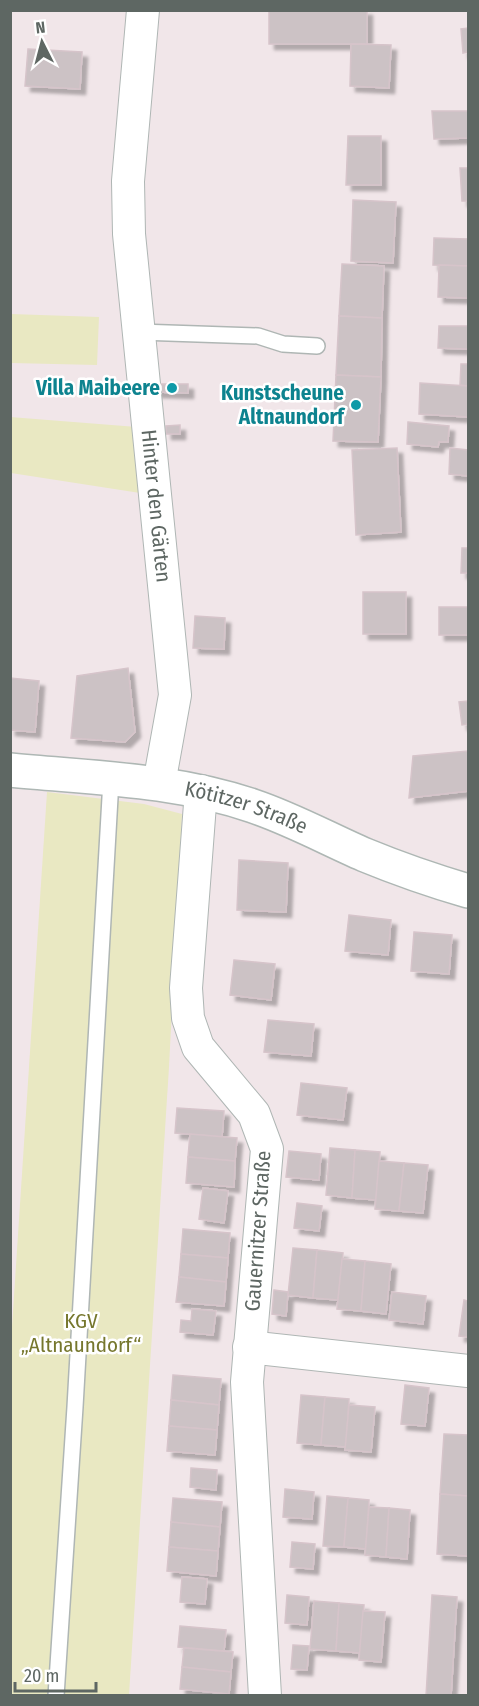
<svg xmlns="http://www.w3.org/2000/svg" width="479" height="1706" font-family="'Fira Sans Condensed',sans-serif">
<style>
.green{fill:#e9e8c2}
.building{fill:#ccc2c5;stroke:#d6c4ca;stroke-width:1.5;filter:url(#shadow)}
.lines{fill:none;stroke-linecap:round;stroke-linejoin:round}
.lane-casing{stroke:#afb6b4;stroke-width:18}
.street-casing{stroke:#afb6b4;stroke-width:34}
.secondary-casing{stroke:#aeb7b4;stroke-width:36}
.lane{stroke:#fff;stroke-width:15}
.street{stroke:#fff;stroke-width:32}
.secondary{stroke:#fff;stroke-width:33}
.culture-dot{fill:#0f9aa8;stroke:#fff;stroke-width:2}
.labels{text-anchor:middle;dominant-baseline:central;stroke-width:5;stroke-linejoin:round;paint-order:stroke}
.culture-label{font-size:21px;font-weight:bold;fill:#0d838f;stroke:#fff;text-anchor:end}
.street-label{font-size:21px;fill:#5e6763;stroke:#fff}
.park-label{font-size:21px;fill:#76772d;stroke:#fff}
</style>
<defs>
<filter id="shadow"><feDropShadow dx="5.5" dy="5.5" stdDeviation="1.5" flood-color="#0004"/></filter>
</defs>
<rect width="100%" height="100%" fill="#f1e6e9"/>
<g class="green">
<path d="M11,314L99,317L97,365L11,363Z"/>
<path d="M10,417L137,427L140,493L11,473Z"/>
<path d="M47,792L144,804L182,814L169,1067L129,1695L11,1696V1342Z"/>
</g>
<g class="building">
<rect x="269" y="10" width="98" height="34"/>
<path d="M468,28V52L463,53L461,29Z"/>
<path d="M351,44L391,45L389,88L350,86Z"/>
<path d="M28,49L82,52L80,89L25,86Z"/>
<path d="M432,111H468V138L434,139Z"/>
<path d="M348,136H381V185H346Z"/>
<path d="M460,168H468V201H462Z"/>
<path d="M353,200L396,202L393,263L351,261Z"/>
<path d="M434,238L468,239V266L433,265Z"/>
<path d="M342,264L384,266L382,318L339,316Z"/>
<path d="M439,265L468,266V298L438,297Z"/>
<path d="M339,316L382,318L381,377L336,375Z"/>
<path d="M439,326H468V349L438,348Z"/>
<path d="M461,364H468V386L460,385Z"/>
<path d="M336,375L381,377L378,442L333,441Z"/>
<path d="M420,383L468,386V423V417L419,414Z"/>
<path d="M155,384H188V393L155,392Z"/>
<path d="M408,422L449,426L448,442H439L438,447L407,444Z"/>
<path d="M180,425V434H166V426Z"/>
<path d="M397,448L401,532L356,535L352,450Z"/>
<path d="M450,448L468,450V476L449,474Z"/>
<path d="M462,548H468V573H461Z"/>
<rect x="363" y="592" width="43" height="42"/>
<rect x="439" y="607" width="29" height="28"/>
<path d="M195,616L225,618L224,649L193,648Z"/>
<path d="M128,668L135,732L125,742L71,738L77,676Z"/>
<path d="M10,678L39,681L35,732L10,730Z"/>
<path d="M468,701V724L462,725L459,702Z"/>
<path d="M468,751V791L409,798L413,756Z"/>
<path d="M239,860L288,863L286,912L237,910Z"/>
<path d="M349,915L391,920L388,955L345,951Z"/>
<path d="M414,932L452,935L449,974L411,971Z"/>
<path d="M234,960L275,964L271,1000L230,995Z"/>
<path d="M268,1020L314,1024L311,1056L264,1052Z"/>
<path d="M301,1083L347,1088L343,1120L297,1115Z"/>
<path d="M177,1108L224,1111L222,1137L175,1133Z"/>
<path d="M190,1134L237,1138L235,1161L188,1157Z"/>
<path d="M330,1148L355,1150L352,1198L326,1195Z"/>
<path d="M355,1150L380,1152L376,1200L352,1198Z"/>
<path d="M289,1151L321,1154L319,1180L286,1177Z"/>
<path d="M188,1157L235,1161L234,1187L186,1183Z"/>
<path d="M379,1161L404,1163L399,1211L375,1209Z"/>
<path d="M404,1163L428,1165L423,1213L399,1211Z"/>
<path d="M203,1188L228,1191L224,1223L199,1219Z"/>
<path d="M297,1203L322,1206L319,1231L294,1228Z"/>
<path d="M183,1229L230,1233L228,1258L181,1254Z"/>
<path d="M293,1248L317,1250L313,1298L288,1295Z"/>
<path d="M317,1250L343,1253L338,1300L313,1298Z"/>
<path d="M181,1254L228,1258L226,1282L179,1277Z"/>
<path d="M342,1259L365,1261L361,1311L337,1309Z"/>
<path d="M365,1261L391,1264L386,1314L361,1311Z"/>
<path d="M179,1277L226,1282L224,1306L176,1302Z"/>
<path d="M274,1290L288,1292L286,1316L272,1314Z"/>
<path d="M392,1292L426,1296L423,1324L389,1320Z"/>
<path d="M464,1300L468,1301V1337L459,1336Z"/>
<path d="M192,1309L216,1311L213,1335L180,1332L181,1320L191,1321Z"/>
<path d="M173,1375L221,1379L219,1405L171,1400Z"/>
<path d="M405,1385L429,1388L425,1426L401,1424Z"/>
<path d="M301,1395L325,1397L321,1445L297,1443Z"/>
<path d="M325,1397L349,1399L346,1447L321,1445Z"/>
<path d="M171,1400L219,1405L217,1430L169,1426Z"/>
<path d="M349,1405L375,1407L371,1452L345,1450Z"/>
<path d="M169,1426L217,1430L215,1455L167,1451Z"/>
<path d="M444,1434L468,1435V1496L440,1494Z"/>
<path d="M191,1468L217,1470L216,1490L190,1487Z"/>
<path d="M285,1489L314,1492L312,1519L283,1517Z"/>
<path d="M440,1494L468,1496V1556L437,1554Z"/>
<path d="M327,1496L348,1498L344,1547L323,1546Z"/>
<path d="M173,1498L222,1502L220,1527L171,1522Z"/>
<path d="M348,1498L369,1500L366,1549L344,1547Z"/>
<path d="M369,1507L389,1508L386,1557L365,1555Z"/>
<path d="M389,1508L410,1510L407,1559L386,1557Z"/>
<path d="M171,1522L220,1527L218,1551L169,1547Z"/>
<path d="M292,1542L315,1544L313,1569L290,1567Z"/>
<path d="M169,1547L218,1551L216,1576L167,1571Z"/>
<path d="M182,1577L207,1579L205,1604L180,1602Z"/>
<path d="M287,1595L309,1597L307,1625L285,1623Z"/>
<path d="M432,1595L457,1597L451,1696H426Z"/>
<path d="M314,1601L339,1603L336,1651L310,1649Z"/>
<path d="M339,1603L364,1605L360,1653L336,1651Z"/>
<path d="M363,1611L385,1612L381,1662L359,1660Z"/>
<path d="M180,1626L226,1630L224,1651L178,1647Z"/>
<path d="M293,1645L309,1646L307,1670L291,1669Z"/>
<path d="M184,1648L233,1652L231,1672L182,1667Z"/>
<path d="M182,1667L231,1672L229,1694L180,1689Z"/>
</g>
<g class="lines">
<defs>
<g id="lane">
<path d="M139,332L258,336L283,344L317,346"/>
<path d="M56,1696L75,1407L111,780"/>
</g>
<g id="street">
<path id="s1" d="M143,10L128,181L129,234L175,695L159,784"/>
<path d="M201,791L186,988L188,1018L198,1047L254,1114L267,1149L247,1382L265,1696"/>
<path d="M249,1347L468,1371"/>
</g>
<g id="secondary">
<path id="s2" d="M10,770C91,778 175,779 253,806C292,819 328,839 365,855C399,869 434,881 468,891"/>
</g>
</defs>
<use href="#lane" class="lane-casing"/>
<use href="#street" class="street-casing"/>
<use href="#secondary" class="secondary-casing"/>
<use href="#lane" class="lane"/>
<use href="#street" class="street"/>
<use href="#secondary" class="secondary"/>
</g>
<g class="culture-dot">
<circle cx="172" cy="388" r="6"/>
<circle cx="356" cy="405" r="6"/>
</g>
<g class="labels">
<g class="culture-label">
<text x="160" y="388">Villa Maibeere</text>
<text x="344" y="393">Kunstscheune<tspan x="344" dy="24">Altnaundorf</tspan></text>
</g>
<g class="street-label">
<text stroke="none"><textPath href="#s1" startOffset="498">Hinter den Gärten</textPath></text>
<text stroke="none"><textPath href="#s2" startOffset="240">Kötitzer Straße</textPath></text>
<text transform="translate(258 1231) rotate(-86)">Gauernitzer Straße</text>
</g>
<g class="park-label">
<text x="81" y="1321">KGV<tspan x="81" dy="24">„Altnaundorf“</tspan></text>
</g>
</g>
<rect width="479" height="1706" fill="none" stroke="#5e6763" stroke-width="24"/>
<g transform="translate(42 42) rotate(354)" stroke="#ffffff" stroke-width="4.5" paint-order="stroke">
<path d="M0-4.5L10 22L0 15L-10 22Z" fill="#5e6763"/>
<text y="-9" font-size="16" font-weight="bold" text-anchor="middle" fill="#5e6763">N</text>
</g>
<path d="M15 1682v9h81v-9" fill="none" stroke="#5e6763" stroke-width="3"/>
<text x="24" y="1682" font-size="18" fill="#5e6763" stroke="#ffffff" stroke-width="4.5" paint-order="stroke">20 m</text>
</svg>
